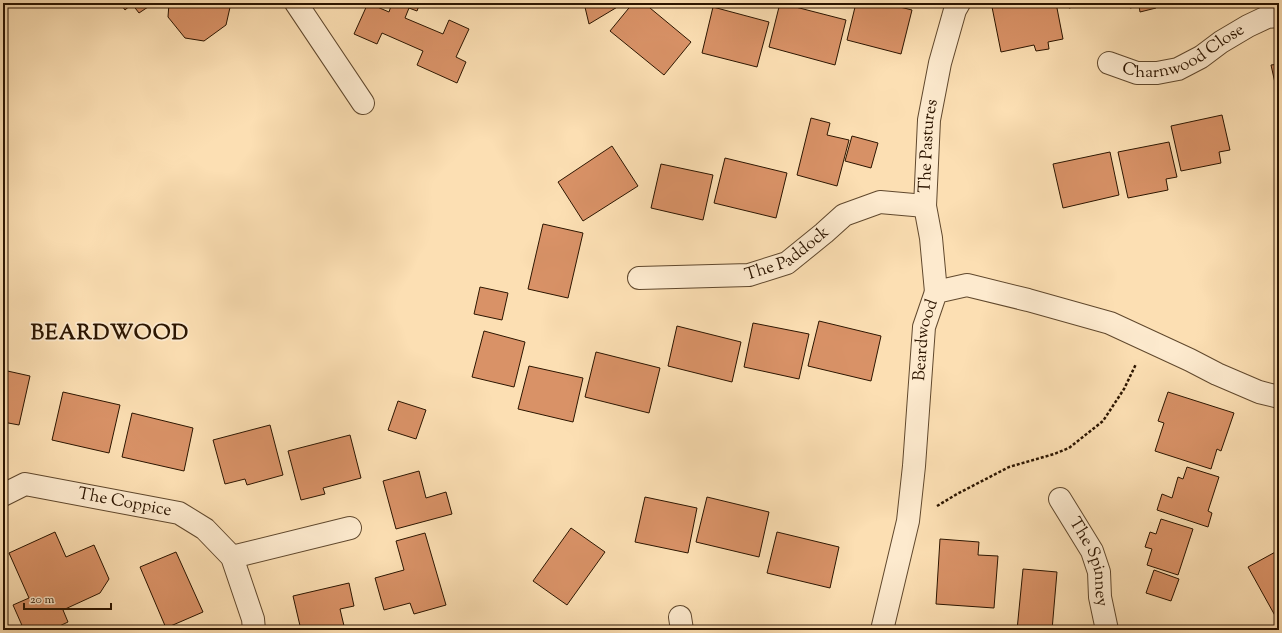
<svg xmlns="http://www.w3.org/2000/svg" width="1282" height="633" font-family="'Sorts Mill Goudy',serif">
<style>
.building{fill:#d99267;stroke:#2c1500}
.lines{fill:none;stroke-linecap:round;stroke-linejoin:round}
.minor-casing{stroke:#60482d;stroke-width:24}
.path{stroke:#2c1500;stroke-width:2.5;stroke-dasharray:3 2;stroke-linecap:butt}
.minor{stroke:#fdeace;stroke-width:22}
.labels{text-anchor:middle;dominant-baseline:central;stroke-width:3.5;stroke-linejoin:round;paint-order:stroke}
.street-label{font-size:17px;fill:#2c1500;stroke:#fdeace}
.district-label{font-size:21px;font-weight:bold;letter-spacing:1px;fill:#2c1500;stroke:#fdeace}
</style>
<rect width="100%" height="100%" fill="#fcdfb3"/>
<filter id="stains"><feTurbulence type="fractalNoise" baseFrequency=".005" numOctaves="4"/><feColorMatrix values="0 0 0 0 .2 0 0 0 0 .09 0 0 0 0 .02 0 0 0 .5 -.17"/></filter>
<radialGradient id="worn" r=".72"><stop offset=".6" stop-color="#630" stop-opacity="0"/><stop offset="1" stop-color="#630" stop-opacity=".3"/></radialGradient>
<g class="building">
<path d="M120,3H154L139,13L132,4L125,10Z"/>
<path d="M169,3H231L226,25L204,41L185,38L168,17Z"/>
<path d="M368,3L389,12L392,3H420L417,11L409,8L405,18L443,34L449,20L469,29L456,57L466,62L457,83L417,65L423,51L382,33L377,44L354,34Z"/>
<path d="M584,3H619V6L589,24Z"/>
<path d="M633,3H644L691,42L664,75L610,31Z"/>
<path d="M780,3L846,20L835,65L769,47Z"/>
<path d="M856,3H884L912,10L901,54L847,40Z"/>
<path d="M1012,3H1056L1063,39L1048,42L1049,49L1036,51L1034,45L1001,52L992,7Z"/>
<path d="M1068,3H1091L1069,8Z"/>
<path d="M1129,3H1155L1156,8L1140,12L1139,6L1130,8Z"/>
<path d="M713,7L769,22L757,67L702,53Z"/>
<path d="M1279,64V101L1271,65Z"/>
<path d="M1222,115L1230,150L1219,152L1221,163L1181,171L1171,126Z"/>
<path d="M811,118L830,123L827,135L849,140L837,186L797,175Z"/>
<path d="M852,136L878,143L871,168L845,161Z"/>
<path d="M1169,142L1177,177L1166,179L1168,190L1128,198L1118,152Z"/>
<path d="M612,146L638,186L583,221L558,182Z"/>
<path d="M1110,152L1119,195L1063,208L1053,164Z"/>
<path d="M725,158L787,173L776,218L714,203Z"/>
<path d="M661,164L713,175L703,220L651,208Z"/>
<path d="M543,224L583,233L568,298L528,289Z"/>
<path d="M480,287L508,293L502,320L474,314Z"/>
<path d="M819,321L881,336L871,381L808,366Z"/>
<path d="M753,323L809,334L799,379L744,367Z"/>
<path d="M677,326L741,342L732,382L668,366Z"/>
<path d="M484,331L525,342L514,387L472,377Z"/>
<path d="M596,352L660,368L649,413L585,397Z"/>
<path d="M529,366L583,378L573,422L518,409Z"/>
<path d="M3,370L30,376L19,425L3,422Z"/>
<path d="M63,392L120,405L109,453L52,440Z"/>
<path d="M1168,392L1234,413L1221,451L1217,449L1211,469L1155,451L1164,423L1158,421Z"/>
<path d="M398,401L426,410L416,439L388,430Z"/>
<path d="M132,413L193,428L184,471L122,457Z"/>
<path d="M270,425L283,475L247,485L245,479L225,484L213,440Z"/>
<path d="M350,435L361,478L323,488L325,494L301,500L288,451Z"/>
<path d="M1187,467L1219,477L1208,511L1212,513L1208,527L1157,510L1162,494L1172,498L1178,477L1183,479Z"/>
<path d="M419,471L426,498L446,492L452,514L396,529L383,481Z"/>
<path d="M645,497L697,508L688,553L635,542Z"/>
<path d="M707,497L769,512L759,557L696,542Z"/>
<path d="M1161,519L1193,529L1178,575L1147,565L1152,549L1145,547L1150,532L1156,534Z"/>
<path d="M571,528L605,552L567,605L533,581Z"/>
<path d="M55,532L66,557L94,545L109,579L100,593L63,610L68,622L51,630H24L13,605L29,598L9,553Z"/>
<path d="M777,532L839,547L830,588L767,573Z"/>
<path d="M425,533L446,605L414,614L410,603L384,610L375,578L404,570L396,541Z"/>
<path d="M940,539L979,542L978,555L998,556L994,608L936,604Z"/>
<path d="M1279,550V620L1278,621L1248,567Z"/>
<path d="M176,552L203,612L166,628L140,567Z"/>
<path d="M1023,569L1057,572L1052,630H1017Z"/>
<path d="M1154,570L1179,579L1171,601L1146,593Z"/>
<path d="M349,583L354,606L340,609L345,630H301L293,596Z"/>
</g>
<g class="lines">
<defs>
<g id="minor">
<path d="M296,3L363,103"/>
<path id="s1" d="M1109,63L1137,73H1157L1178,69L1201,57L1221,42L1248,26L1267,17L1279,16"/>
<path id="s2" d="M639,278L749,275L787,263L824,233L844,215L880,202L925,206"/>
<path id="s3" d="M936,292L931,238L925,206L929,120L940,63L955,10L959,3"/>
<path id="s4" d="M3,495L25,484L179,513L205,529L232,557L253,619L254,630"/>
<path id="s5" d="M1060,499L1092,551L1099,572L1100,597L1107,630"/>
<path d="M232,557L350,528"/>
<path d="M680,617L682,630"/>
<path id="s6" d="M882,630L908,521L914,466L924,327L936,292L967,285L1028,300L1110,323L1190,360L1217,374L1259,392L1279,397"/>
</g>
</defs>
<use href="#minor" class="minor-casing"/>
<path class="path" d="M937,506L957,494L1009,467L1054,454L1069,448L1103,421L1124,389L1136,364"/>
<use href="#minor" class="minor"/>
</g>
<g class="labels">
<g class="street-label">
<text stroke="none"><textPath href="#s1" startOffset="81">Charnwood Close</textPath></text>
<text stroke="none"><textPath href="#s3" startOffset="147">The Pastures</textPath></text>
<text stroke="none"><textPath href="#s2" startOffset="154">The Paddock</textPath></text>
<text stroke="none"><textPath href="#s6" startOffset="294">Beardwood</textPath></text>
<text stroke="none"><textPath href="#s4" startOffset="126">The Coppice</textPath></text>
<text stroke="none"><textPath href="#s5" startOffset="71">The Spinney</textPath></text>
</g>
<g class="district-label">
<text x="110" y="334">BEARDWOOD</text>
</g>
</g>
<rect width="1282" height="633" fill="none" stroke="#fcdfb3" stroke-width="16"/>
<rect x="4" y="4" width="1274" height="625" fill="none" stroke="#2c1500" stroke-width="2"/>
<rect x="8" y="8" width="1266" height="617" fill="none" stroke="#2c1500"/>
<path d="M24 603v6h87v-6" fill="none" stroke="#2c1500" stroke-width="2"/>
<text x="30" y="603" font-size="12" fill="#2c1500" stroke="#fdeace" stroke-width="3" paint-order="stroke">20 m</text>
<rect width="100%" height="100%" filter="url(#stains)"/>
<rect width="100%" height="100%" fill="url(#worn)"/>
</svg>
